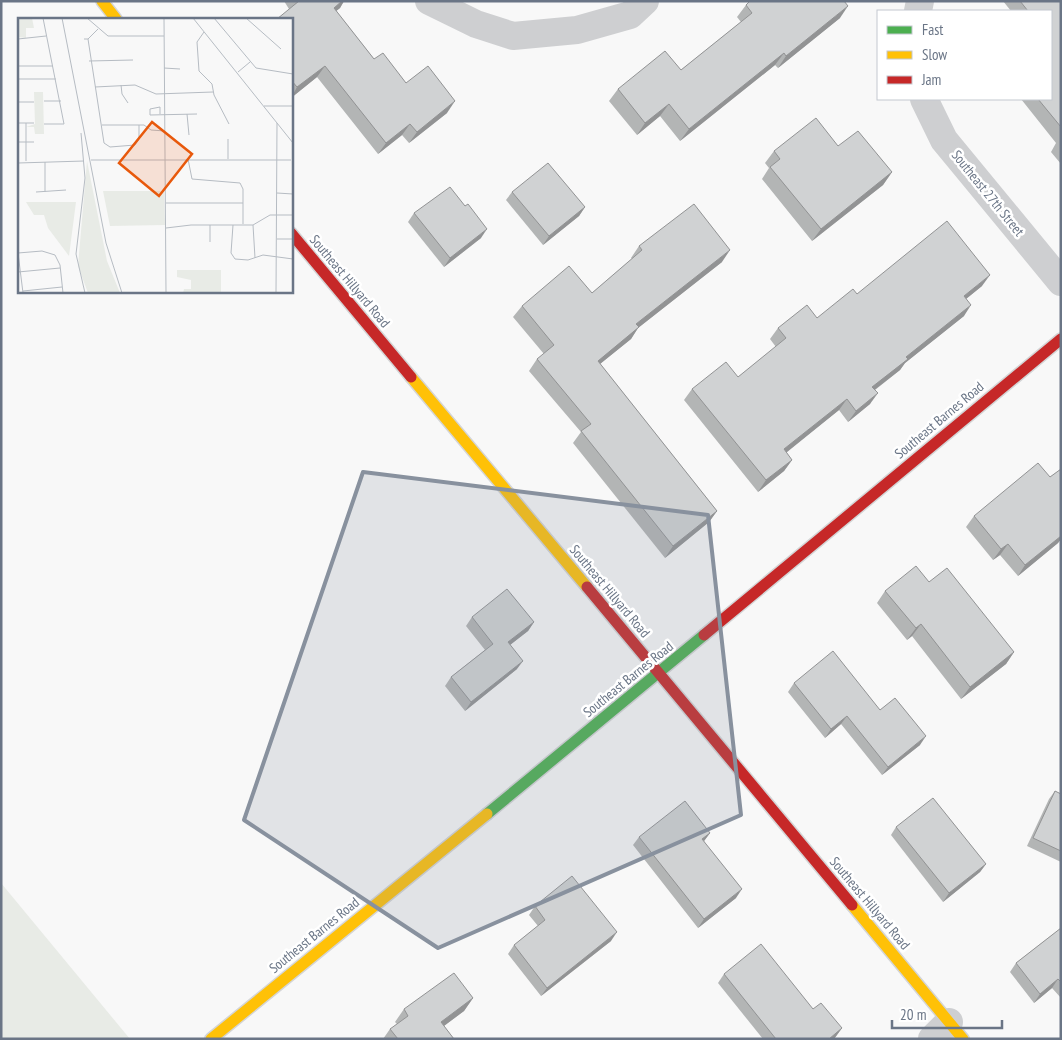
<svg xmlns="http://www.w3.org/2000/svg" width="1062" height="1040" font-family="'PT Sans Narrow',sans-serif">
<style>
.green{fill:#e8ebe6}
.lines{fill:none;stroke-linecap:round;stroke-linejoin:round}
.fast-casing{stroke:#d4d5d6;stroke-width:14}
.slow-casing{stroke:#d4d5d6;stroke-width:14}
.jam-casing{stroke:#d4d5d6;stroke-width:14}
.street{stroke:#cecfd1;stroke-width:28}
.fast{stroke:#4caf50;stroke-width:11}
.slow{stroke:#ffc107;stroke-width:11}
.jam{stroke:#c62828;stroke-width:11}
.wall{fill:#b3b5b5}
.shaded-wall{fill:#929394}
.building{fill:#d0d2d3;stroke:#929394}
.marked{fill:#88919e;fill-opacity:0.2;stroke:#88919e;stroke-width:4;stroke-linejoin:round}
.labels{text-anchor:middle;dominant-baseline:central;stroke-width:5;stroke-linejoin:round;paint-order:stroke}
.street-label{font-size:14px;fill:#6a7586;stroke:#fff}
.inset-road{fill:none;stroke:#b6bcc3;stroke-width:1}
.view{fill:#e8590c;fill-opacity:0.15;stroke:#e8590c;stroke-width:2.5}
.inset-edge{fill:none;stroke:#6a7586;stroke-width:2.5}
</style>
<rect width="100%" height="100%" fill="#f8f8f8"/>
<path class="green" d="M1,883L130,1039H1Z"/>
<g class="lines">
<defs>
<path id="fast" d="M487,814L704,635"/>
<g id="slow">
<path d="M102,1L116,19"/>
<path d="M411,377L587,587"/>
<path d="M852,905L963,1039"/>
<path d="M211,1039L487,814"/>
</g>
<g id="jam">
<path d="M291,233L411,377"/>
<path d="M587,587L852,905"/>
<path d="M704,635L1061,339"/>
</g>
</defs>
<use href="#fast" class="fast-casing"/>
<use href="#slow" class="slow-casing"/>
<use href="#jam" class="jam-casing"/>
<g class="street">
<path d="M429,1L476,24L513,36L577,30L630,15L645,1"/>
<path d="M918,11L920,1"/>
<path d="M924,99L944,140L1061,282"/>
<path d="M932,1039L949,1022"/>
</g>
<use href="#fast" class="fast"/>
<use href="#slow" class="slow"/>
<use href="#jam" class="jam"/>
</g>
<g class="wall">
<path d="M284,1H344L340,8L336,11L374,59L447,113L409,143L402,135L378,154L317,77L291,98V19L289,9Z"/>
<path d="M1003,1H1061V164L1051,152L1056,143L1021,99H1051V11H1011Z"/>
<path d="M746,5L840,18L778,68L775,65L680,141L660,116L637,135L609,101L618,89L681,70L741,22L737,17Z"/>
<path d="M838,146L892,172L883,185L812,241L762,179L769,168L765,163L774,151Z"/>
<path d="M512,192L585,207L579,216L543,245L506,200Z"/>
<path d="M465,206L481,238L444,267L408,222L414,213Z"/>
<path d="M639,246L722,262L638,328L631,339L600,364L717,511L709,522L665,558L573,443L581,432L529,371L537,359L544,354L513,317L522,306L592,293L632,259L631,258Z"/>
<path d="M982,286L966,299L964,316L905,363L900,370L875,390L870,404L848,422L839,410L786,452L792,460L784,471L758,492L684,400L692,389L738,377L776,347L770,339L778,328L817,318L857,294Z"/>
<path d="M1061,469V539L1058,543L1018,576L1000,555L993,560L966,527L974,516L1050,477Z"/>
<path d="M929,582L1014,652L1006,664L961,699L912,636L907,640L877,603L885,591Z"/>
<path d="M472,617L534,622L528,631L510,645L517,669L465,711L445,686L451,677L485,650L466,626Z"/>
<path d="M794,683L880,710L920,745L882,775L841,724L825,738L788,692Z"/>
<path d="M1055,791L1061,794V862L1027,846L1049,799Z"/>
<path d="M896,827L986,864L980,872L943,902L891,835Z"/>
<path d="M710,833L704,841L736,898L698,928L633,845L639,837Z"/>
<path d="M535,906L611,941L541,996L508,954L514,945L538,926L529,915Z"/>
<path d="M1061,928V998L1052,988L1034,1003L1010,972L1016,963Z"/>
<path d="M724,974L813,1009L842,1028L834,1039H763L718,983Z"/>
<path d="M473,998L464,1011L444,1026L454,1039H383L390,1029L397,1024L395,1022L404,1009Z"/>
</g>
<g class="shaded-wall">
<path d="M342,1H344L340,8L326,19L334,8Z"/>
<path d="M848,6L840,18L778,68L786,56Z"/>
<path d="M784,53L775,65L680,141L689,129Z"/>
<path d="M325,66L317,77L291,98L297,87Z"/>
<path d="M455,101L447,113L409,143L417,132Z"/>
<path d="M669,104L660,116L637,135L645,123Z"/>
<path d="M410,124L402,135L378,154L386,143Z"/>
<path d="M892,172L883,185L812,241L821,229Z"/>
<path d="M585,207L579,216L543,245L549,236Z"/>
<path d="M487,229L481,238L444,267L450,258Z"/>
<path d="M730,250L722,262L638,328L631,339L590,372L598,361L636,324Z"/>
<path d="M990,275L982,286L956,307L964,296Z"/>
<path d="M971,305L964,316L905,363L900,370L864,398L872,387L906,357Z"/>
<path d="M878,393L870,404L848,422L856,411Z"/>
<path d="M847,399L839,410L776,461L784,449Z"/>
<path d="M792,460L784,471L758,492L766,480Z"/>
<path d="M717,511L709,522L665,558L673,546Z"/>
<path d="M1061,536V539L1058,543L1018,576L1025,565Z"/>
<path d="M1008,544L1000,555L993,560L1001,549Z"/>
<path d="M534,622L528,631L502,651L508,642Z"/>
<path d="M921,624L912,636L907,640L916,628Z"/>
<path d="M1014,652L1006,664L961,699L970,687Z"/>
<path d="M523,661L517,669L465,711L471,702Z"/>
<path d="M847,716L841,724L825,738L831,729Z"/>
<path d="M926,736L920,745L882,775L888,767Z"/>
<path d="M710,833L704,841L702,839Z"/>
<path d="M986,864L980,872L943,902L949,893Z"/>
<path d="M742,889L736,898L698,928L704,919Z"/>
<path d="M617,932L611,941L541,996L547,988Z"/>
<path d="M1058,979L1052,988L1034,1003L1040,994Z"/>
<path d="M473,998L464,1011L433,1034L441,1022Z"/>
<path d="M842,1028L834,1039H829Z"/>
</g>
<g class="building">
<path d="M299,1H342L334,8L374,59L383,53L406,83L428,66L455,101L417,132L410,124L386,143L325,66L297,87L291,80V19H277Z"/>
<path d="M750,1H844L848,6L786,56L784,53L689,129L669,104L645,123L618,89L665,51L681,70L752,13L746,5Z"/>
<path d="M1020,1H1061V127L1038,99H1051V11H1028Z"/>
<path d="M816,118L838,146L858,131L892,172L821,229L770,167L780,159L774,151Z"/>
<path d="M548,163L585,207L549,236L512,192Z"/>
<path d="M450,187L465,206L468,204L487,229L450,258L414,213Z"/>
<path d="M694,204L730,250L636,324L639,327L598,361L717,511L673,546L581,431L591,424L537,359L554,345L522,306L569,266L592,293L642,250L639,246Z"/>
<path d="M947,221L990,275L964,296L971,305L906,357L908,359L872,387L878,393L856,411L847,399L784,449L792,460L766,480L692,389L726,362L738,377L786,338L778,328L807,305L817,318L853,289L857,294Z"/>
<path d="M1038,463L1050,477L1061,469V536L1025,565L1008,544L1001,549L974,516Z"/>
<path d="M916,566L929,582L947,568L1014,652L970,687L921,624L916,628L885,591Z"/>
<path d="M507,589L534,622L508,642L523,661L471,702L451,677L493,644L472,617Z"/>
<path d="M833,651L880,710L895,698L926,736L888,767L847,716L831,729L794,683Z"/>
<path d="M1055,791L1061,794V851L1033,838Z"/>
<path d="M933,798L986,864L949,893L896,827Z"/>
<path d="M685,801L710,833L702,839L742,889L704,919L639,837Z"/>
<path d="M572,876L617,932L547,988L514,945L545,920L535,906Z"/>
<path d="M1061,928V982L1058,979L1040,994L1016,963Z"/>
<path d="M761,944L813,1009L821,1003L842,1028L829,1039H776L724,974Z"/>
<path d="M454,973L473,998L441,1022L454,1039H398L390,1029L408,1016L404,1009Z"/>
</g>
<path class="marked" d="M363,472L708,515L741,815L438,948L244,820Z"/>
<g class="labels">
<g class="street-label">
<text transform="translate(988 193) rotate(51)">Southeast 27th Street</text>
<text transform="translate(350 281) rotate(50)">Southeast Hillyard Road</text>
<text transform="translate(939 420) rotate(-40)">Southeast Barnes Road</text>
<text transform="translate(610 591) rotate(50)">Southeast Hillyard Road</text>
<text transform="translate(628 679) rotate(-39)">Southeast Barnes Road</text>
<text transform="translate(870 903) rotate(50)">Southeast Hillyard Road</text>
<text transform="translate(314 935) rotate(-39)">Southeast Barnes Road</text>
</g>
</g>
<g transform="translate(18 18)">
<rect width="275" height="275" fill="#f8f8f8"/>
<path d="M0,0H14L16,10H8V20L0,19ZM16,74H25L26,116H17L16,109H8L17,106ZM69,143L89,243L102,275H70L60,248ZM85,173H146L147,207L92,208ZM8,184H58L51,238L30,210L26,197H16ZM159,252H203V275H165L166,271H173V262L159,259Z" fill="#e8ebe6"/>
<path class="inset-road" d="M25,0L46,106H26M44,0L88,225L104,275M69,0L90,18H146M146,0L148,275M175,0L275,125M196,0L238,50L275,56M228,0L263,31M186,14L179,24L181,53L194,66L196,77L211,106M0,21L28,18M66,21H70L80,11M70,21L86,125L92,129L117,127L121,121V107M71,43L115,42M0,48H35M146,50L162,51M220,54L232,44M0,61H38M103,67L104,76L110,85M77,69L117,67L138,76L195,74M26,83H43M0,84H16M246,88H275M142,96V89L132,91V97L179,96M169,96L171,117M0,105H16M8,105V143M84,107H126L133,112L147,113M63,115L67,160L58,236L67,275M0,124H16M170,141L174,161M210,141V121M73,142H273M27,144V174M0,145L66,143M174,161L222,165L225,171V206M18,174L48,172M259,175L275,176M148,185H225M215,207L213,235L217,241L230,242L245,237L275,241M235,207L237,240M148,210L173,207H235L252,197H275M259,221H275M192,224V207M0,235L24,233L37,237L42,247L45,275M0,235L5,275M0,254L42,250M5,273L44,269M258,275L259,105"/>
<path class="view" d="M134,104L174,136L141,178L101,145Z"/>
<rect width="275" height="275" class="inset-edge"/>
</g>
<rect width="1062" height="1040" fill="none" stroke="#6a7586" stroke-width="5"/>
<rect x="877" y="10" width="175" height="90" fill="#ffffff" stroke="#c3c8cf"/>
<rect x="887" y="26" width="25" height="8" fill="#4caf50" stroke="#c3c8cf"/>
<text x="922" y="35" font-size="15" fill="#6a7586">Fast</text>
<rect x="887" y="51" width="25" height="8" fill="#ffc107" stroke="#c3c8cf"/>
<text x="922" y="60" font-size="15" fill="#6a7586">Slow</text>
<rect x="887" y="76" width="25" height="8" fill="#c62828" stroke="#c3c8cf"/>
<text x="922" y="85" font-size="15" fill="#6a7586">Jam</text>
<path d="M892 1020v8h110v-8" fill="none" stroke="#6a7586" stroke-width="2.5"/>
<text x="900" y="1020" font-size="15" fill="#6a7586" stroke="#ffffff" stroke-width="4" paint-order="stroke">20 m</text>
</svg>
